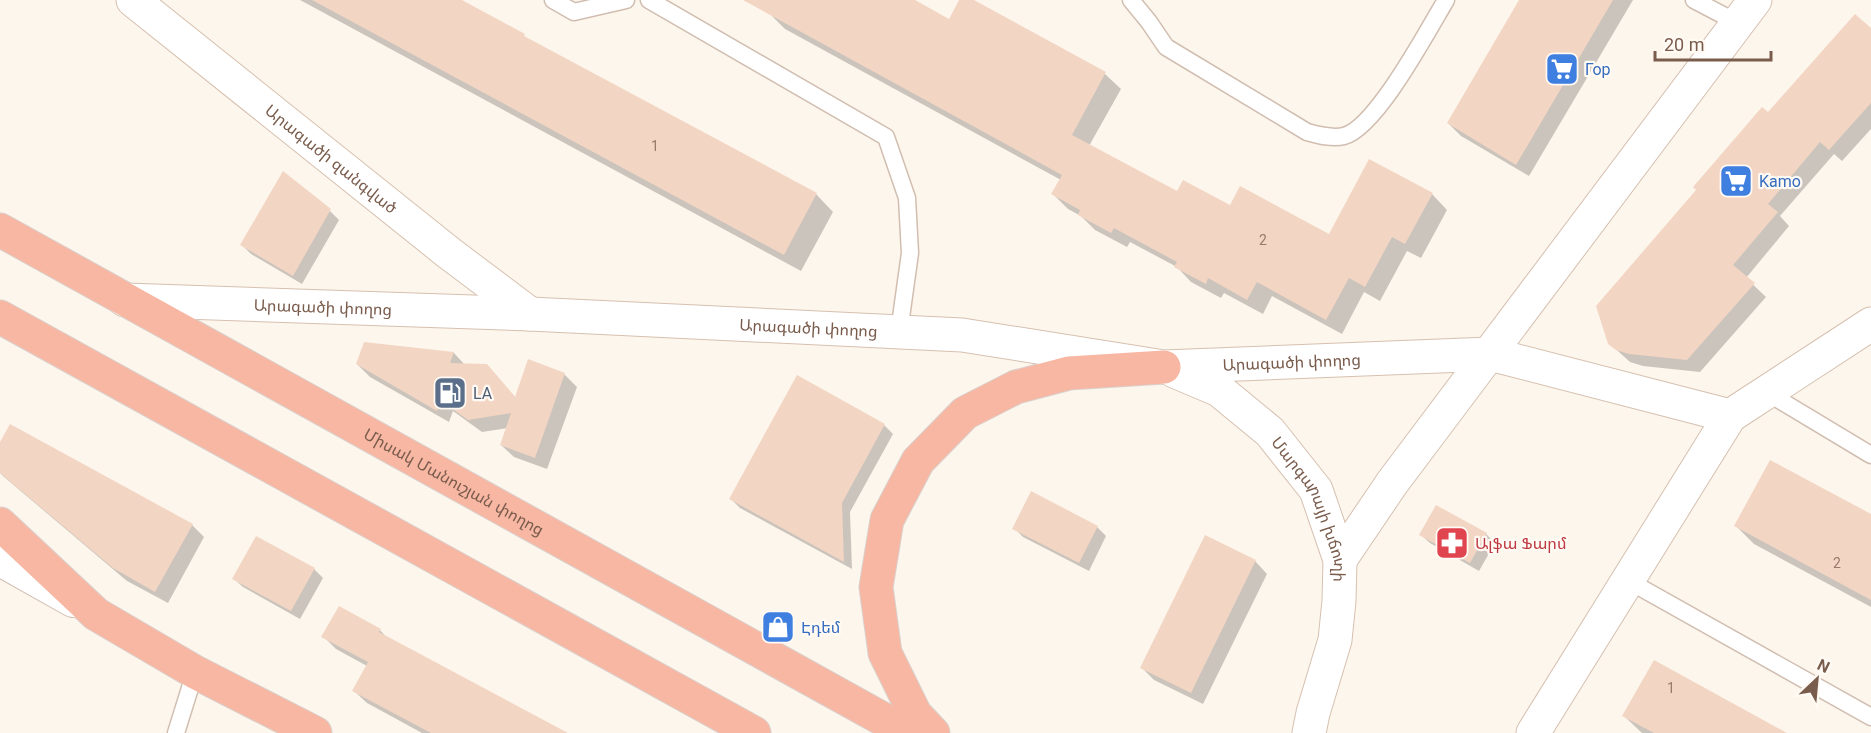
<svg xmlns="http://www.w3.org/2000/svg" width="1871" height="733" font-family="Roboto,'Noto Sans Armenian',sans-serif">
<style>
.shadow{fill:#0003}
.building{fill:#f3d5c3}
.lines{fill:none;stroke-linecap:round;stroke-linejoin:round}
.lane-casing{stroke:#d1beb0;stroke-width:19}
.street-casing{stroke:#d1beb0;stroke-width:34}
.secondary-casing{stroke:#d6c0b0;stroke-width:35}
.highway-casing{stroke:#dad1cd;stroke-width:35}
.lane{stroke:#fff;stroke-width:16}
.street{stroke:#fff;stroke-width:32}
.secondary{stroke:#fff;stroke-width:33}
.highway{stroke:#f7b7a3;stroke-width:33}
.labels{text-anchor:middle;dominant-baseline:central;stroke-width:4.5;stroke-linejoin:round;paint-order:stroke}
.number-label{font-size:14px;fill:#987a6a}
.shop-label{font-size:16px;fill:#366cbe;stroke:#fffaf3;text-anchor:start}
.street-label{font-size:16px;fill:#7a5c4d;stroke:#fffaf3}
.service-label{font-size:16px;fill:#4e5e75;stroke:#fffaf3;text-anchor:start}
.health-label{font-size:16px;fill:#be3a42;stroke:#fffaf3;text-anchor:start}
</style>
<rect width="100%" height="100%" fill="#fdf6ec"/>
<g class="shadow">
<path d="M300,0H459L524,36L528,40L816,194L833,212L801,271Z"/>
<path d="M777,0H914L950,21L961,0H971L1105,74L1121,89L1089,146L1177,193L1329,236L1432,194L1447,210L1421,258L1407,251L1380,301L1364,292L1342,334L1272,296L1263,314L1224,293L1221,298L1191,282L1177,267L1130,242L1127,247L1095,230L1081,216L1068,209L1053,194L1061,180L785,29L770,14Z"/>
<path d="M1521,0H1633L1529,176L1461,136L1448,123Z"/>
<path d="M1871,30V129L1842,161L1834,154L1780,216L1789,226L1746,278L1766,297L1700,372L1643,366L1630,362L1609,343L1768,114Z"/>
<path d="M330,211L339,220L302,284L251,254L242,245Z"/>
<path d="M365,343L454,353L465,365H487L516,398L564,374L577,387L547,469L514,457L501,445L508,428L482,432L453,411L449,422L370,377L357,364Z"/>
<path d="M884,425L893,434L850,512L852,569L740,508L731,499Z"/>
<path d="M0,445L192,525L204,537L168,603L127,581L3,476L0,473Z"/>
<path d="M1871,516V607L1754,544L1736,526Z"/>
<path d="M1097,527L1106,536L1089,571L1023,537L1014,528Z"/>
<path d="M1486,534L1495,543L1479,571L1430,543L1421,535Z"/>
<path d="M1255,561L1267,574L1203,704L1154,680L1142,668Z"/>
<path d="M314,569L323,578L300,619L243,587L234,579Z"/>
<path d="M380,630L387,638L565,733H422L367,703L354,691L367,666L336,649L323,636Z"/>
<path d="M1624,716L1784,733H1642Z"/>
</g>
<g class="building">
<path d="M312,0H462L525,34L524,36L817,193L784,255Z"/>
<path d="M743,0H915L949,19L959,0H974L1106,72L1072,135L1177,191L1183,180L1230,205L1240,186L1329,234L1369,159L1433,193L1405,244L1392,237L1365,287L1349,278L1326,320L1257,282L1247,300L1208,278L1206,284L1174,267L1177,262L1114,228L1111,233L1078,215L1080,210L1051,194L1062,175Z"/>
<path d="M1519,0H1613L1516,165L1447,123Z"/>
<path d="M1855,14L1871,28V103L1829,150L1820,142L1768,204L1778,212L1733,265L1755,283L1687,360L1629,354L1616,350L1608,344L1596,306L1696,190L1693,187L1762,107L1768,112Z"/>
<path d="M283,171L331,209L293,276L240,245Z"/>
<path d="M364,342L454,352L450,363L487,364L515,397L528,359L565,373L535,458L500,445L511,413L468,420L440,400L437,411L356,364Z"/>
<path d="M797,375L885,424L842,503L844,562L729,499Z"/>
<path d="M10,424L193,524L155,592L113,568L0,473V442Z"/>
<path d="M1770,460L1871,514V600L1734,526Z"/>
<path d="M1031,491L1098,526L1079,563L1012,529Z"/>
<path d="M1436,505L1487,533L1470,563L1419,535Z"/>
<path d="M1205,535L1256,560L1191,693L1140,668Z"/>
<path d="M256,536L315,568L291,611L232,579Z"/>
<path d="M339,606L381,629L379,632L568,733H431L352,691L368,662L321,637Z"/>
<path d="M1654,660L1787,733H1654L1622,716Z"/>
</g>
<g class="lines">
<defs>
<g id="lane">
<path d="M553,0L574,12L626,0"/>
<path d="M649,0L886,137L907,198L910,253L899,332"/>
<path d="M1131,0L1149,22L1166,47L1307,132C1318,135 1332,139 1344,136C1376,128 1428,30 1446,0"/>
<path d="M1694,0L1738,23"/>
<path d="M1766,392L1871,455"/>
<path d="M1627,580L1871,717"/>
<path d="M176,733L195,672"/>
</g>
<path id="street" d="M0,560L73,601"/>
<g id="secondary">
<path id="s1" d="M133,0L449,253L530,314"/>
<path id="s2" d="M125,300L530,314L962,335L1164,367L1490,354L1730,416L1871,324"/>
<path id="s3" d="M1174,371L1219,390L1270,432L1316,490L1340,560L1339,601L1335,640L1313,713L1309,733"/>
<path d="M1340,560L1392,483L1755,0"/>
<path d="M1533,733L1730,416"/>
</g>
<g id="highway">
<path id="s4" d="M0,230L908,733"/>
<path d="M0,317L754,733"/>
<path d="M0,524L96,614L195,672L315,733"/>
<path d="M933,733L915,714L885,653L876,587L887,520L918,461L965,413L1016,387L1069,373L1164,367"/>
</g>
</defs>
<use href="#lane" class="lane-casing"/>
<use href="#street" class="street-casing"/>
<use href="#secondary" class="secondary-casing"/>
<use href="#highway" class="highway-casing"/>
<use href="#lane" class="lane"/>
<use href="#street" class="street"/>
<use href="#secondary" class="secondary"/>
<use href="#highway" class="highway"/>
</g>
<defs>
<symbol id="supermarket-square" viewBox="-11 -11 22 22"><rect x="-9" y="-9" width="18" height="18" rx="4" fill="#3f7fe0" stroke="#fffaf3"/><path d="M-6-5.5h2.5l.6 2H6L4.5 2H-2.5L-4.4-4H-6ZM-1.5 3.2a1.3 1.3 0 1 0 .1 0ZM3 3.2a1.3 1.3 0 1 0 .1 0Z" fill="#fff"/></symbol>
<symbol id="fuel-square" viewBox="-11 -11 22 22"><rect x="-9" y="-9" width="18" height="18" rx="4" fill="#5c6f8a" stroke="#fffaf3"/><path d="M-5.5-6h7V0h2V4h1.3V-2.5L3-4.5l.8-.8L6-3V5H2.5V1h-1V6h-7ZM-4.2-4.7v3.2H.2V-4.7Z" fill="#fff"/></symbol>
<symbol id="pharmacy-square" viewBox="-11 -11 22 22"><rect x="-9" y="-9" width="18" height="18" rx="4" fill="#e0444e" stroke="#fffaf3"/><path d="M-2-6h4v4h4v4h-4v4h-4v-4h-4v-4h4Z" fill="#fff"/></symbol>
<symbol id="shop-square" viewBox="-11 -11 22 22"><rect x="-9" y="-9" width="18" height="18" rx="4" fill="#3f7fe0" stroke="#fffaf3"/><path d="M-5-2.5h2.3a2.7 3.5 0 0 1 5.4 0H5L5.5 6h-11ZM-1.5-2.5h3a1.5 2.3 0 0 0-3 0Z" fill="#fff"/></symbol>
</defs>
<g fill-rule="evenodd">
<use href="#supermarket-square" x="1543" y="50" width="38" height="38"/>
<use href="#supermarket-square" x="1717" y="162" width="38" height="38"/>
<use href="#fuel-square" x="431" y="374" width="38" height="38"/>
<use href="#pharmacy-square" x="1433" y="524" width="38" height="38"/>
<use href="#shop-square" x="759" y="608" width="38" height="38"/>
</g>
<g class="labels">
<g class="number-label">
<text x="655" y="146">1</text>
<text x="1263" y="240">2</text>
<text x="1837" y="563">2</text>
<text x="1671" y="688">1</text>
</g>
<g class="shop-label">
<text x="1585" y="69">Гор</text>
<text x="1759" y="181">Kamo</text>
<text x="801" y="627">Էդեմ</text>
</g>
<g class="street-label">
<text stroke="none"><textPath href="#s1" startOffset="254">Արագածի զանգված</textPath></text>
<text stroke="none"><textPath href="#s2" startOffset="198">Արագածի փողոց</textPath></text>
<text stroke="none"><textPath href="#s2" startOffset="684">Արագածի փողոց</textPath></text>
<text stroke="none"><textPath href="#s2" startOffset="1170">Արագածի փողոց</textPath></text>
<text stroke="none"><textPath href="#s4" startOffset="519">Միսակ Մանուշյան փողոց</textPath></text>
<text stroke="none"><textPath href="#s3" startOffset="204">Մարգարայի խճուղի</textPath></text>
</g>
<g class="service-label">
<text x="473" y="393">LA</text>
</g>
<g class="health-label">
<text x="1475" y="543">Ալֆա Ֆարմ</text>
</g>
</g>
<g transform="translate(1817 679) rotate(26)" stroke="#fffaf3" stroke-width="4.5" paint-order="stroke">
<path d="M0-4.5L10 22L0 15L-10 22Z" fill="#7a5c4d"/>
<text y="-9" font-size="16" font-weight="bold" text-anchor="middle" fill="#7a5c4d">N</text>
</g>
<path d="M1655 51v9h116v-9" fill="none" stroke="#7a5c4d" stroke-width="3"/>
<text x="1664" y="51" font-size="18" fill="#7a5c4d" stroke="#fffaf3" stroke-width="4.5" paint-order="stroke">20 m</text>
</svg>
